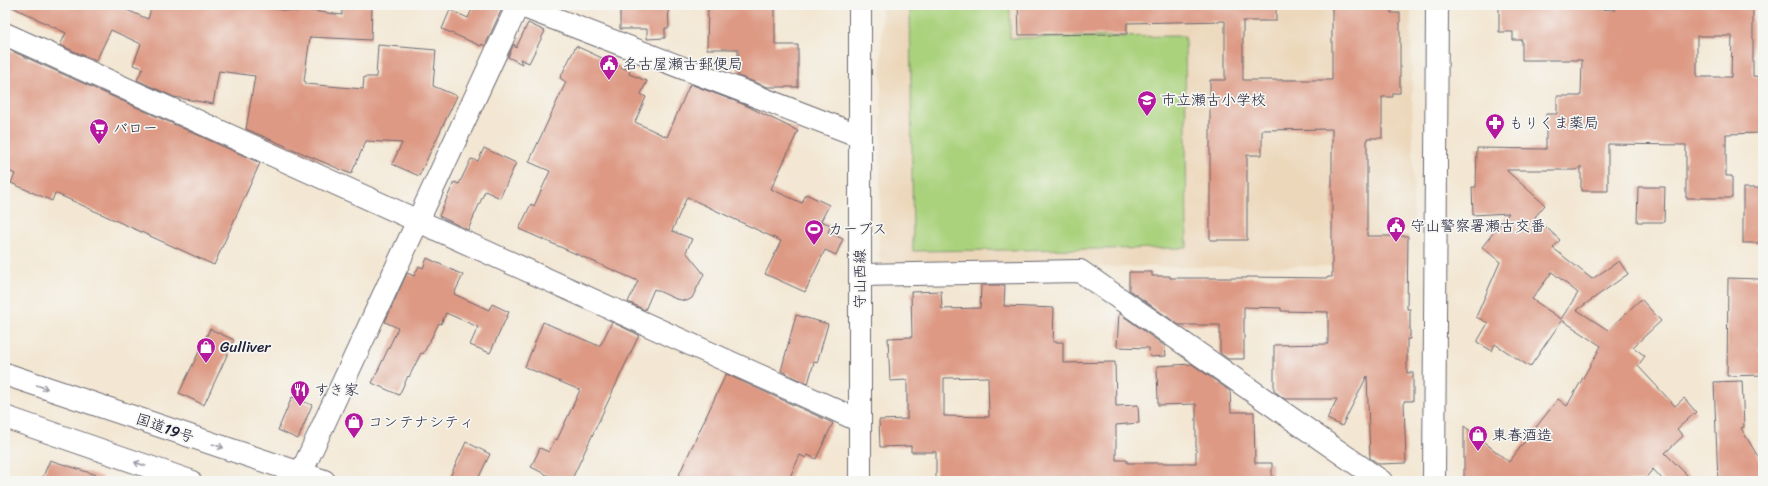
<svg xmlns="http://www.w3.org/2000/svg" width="1768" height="486" font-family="Sriracha,'Klee One',sans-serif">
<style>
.built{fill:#ecd7ba}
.green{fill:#aad27d;stroke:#667a5c}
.building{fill:#dd9983;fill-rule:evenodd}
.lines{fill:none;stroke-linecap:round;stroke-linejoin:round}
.minor-casing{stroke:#6b6770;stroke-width:24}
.tertiary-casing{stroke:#6b6770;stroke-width:24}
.secondary-casing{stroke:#6b6770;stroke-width:24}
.trunk-casing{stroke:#6b6770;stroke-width:24}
.minor{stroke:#fff;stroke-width:22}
.tertiary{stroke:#fff;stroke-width:22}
.secondary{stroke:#fff;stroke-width:22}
.trunk{stroke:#fff;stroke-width:22}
.oneway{stroke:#9c9ca7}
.labels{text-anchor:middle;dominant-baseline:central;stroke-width:3.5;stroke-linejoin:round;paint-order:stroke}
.poi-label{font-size:15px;fill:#22223b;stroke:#f6f6f2;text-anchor:start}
.street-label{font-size:15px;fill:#22223b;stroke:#f6f6f2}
</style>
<rect width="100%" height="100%" fill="#f6f6f2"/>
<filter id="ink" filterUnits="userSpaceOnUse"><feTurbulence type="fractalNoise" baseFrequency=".025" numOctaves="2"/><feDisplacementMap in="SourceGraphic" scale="8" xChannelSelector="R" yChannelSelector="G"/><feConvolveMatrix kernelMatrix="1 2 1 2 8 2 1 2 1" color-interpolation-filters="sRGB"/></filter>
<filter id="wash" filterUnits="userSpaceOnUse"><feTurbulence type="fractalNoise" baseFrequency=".012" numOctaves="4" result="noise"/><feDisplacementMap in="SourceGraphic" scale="16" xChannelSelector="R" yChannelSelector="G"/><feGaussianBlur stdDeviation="0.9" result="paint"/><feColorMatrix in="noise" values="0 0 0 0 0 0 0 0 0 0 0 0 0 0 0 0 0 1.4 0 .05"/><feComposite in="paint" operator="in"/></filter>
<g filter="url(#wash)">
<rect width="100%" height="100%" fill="#f3e7d3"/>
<path class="built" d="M882,5H1411L1414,230H1380L1379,266L888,268L879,259Z"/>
<path class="green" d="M910,5H1010V38L1185,36L1187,248L913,251Z"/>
<g id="blocks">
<g class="building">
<path d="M8,5H115L148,19L152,5H243L298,12V9L342,15V5H366V6L372,7L371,40L310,37L304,81L306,82V84L363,89L364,77H376L378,45L436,50L433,86L457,96L419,176L392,164L402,143L366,141L351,174L246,129L255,76L219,71L213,104L174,97L137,80L143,68L133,65L141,44L111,30L96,61L60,45L66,33Z"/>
<path d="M474,5H494L500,8L501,11L485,46L482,44L481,46L442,29L450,10L468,18Z"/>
<path d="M620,5H668L669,28H665V38L647,39V29H620Z"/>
<path d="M708,5H775V45H798V87H768L738,76V49H707Z"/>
<path d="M1018,5H1276V21H1243V80H1332V5H1391V13H1400V93H1393V97H1382V138H1367V236H1408L1407,309H1410V339H1407V373H1413V401H1404L1406,463L1379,464L1370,458L1367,376L1342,426L1327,419L1337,399H1285L1274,391V345L1328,344V312L1281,311V308L1244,307V359H1228L1220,353V325H1179L1129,290V272H1152V276H1170V278H1247V277L1328,278V277H1332V129L1262,130V155H1247V240H1210V80H1225V21L1127,23V34L1019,35Z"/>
<path d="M1499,5H1554V7L1615,10V5H1753V76L1763,77V133L1726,134V176H1732V198H1686V145L1608,144V191H1581V166L1577,170H1506L1545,205L1535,217L1560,240L1553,248L1592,279L1619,261L1628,274L1577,310L1608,330L1641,299L1661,321L1633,347L1645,356L1638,366L1675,406L1684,398L1696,412L1677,429L1683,436L1665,453L1693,481H1664L1653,469L1643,481H1464V426L1509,462L1558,399L1567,406L1601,346L1562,320L1530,367L1495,344L1492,351L1477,342L1488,323L1476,317L1500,262L1482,247L1509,213L1473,215L1472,187H1476L1477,148L1546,149V114H1557V96H1581L1582,60H1522V40H1513V32H1499ZM1697,36H1732L1731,77H1697ZM1552,272L1578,293L1561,319L1532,299Z"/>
<path d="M528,23L545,31L529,63L520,59L522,64L508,57L514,44L516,48Z"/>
<path d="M576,46L630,71L629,74L647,81L641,94L646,97L635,122L667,137L690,84L745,105L798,131L771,189L802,203L806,194L829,205L821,221L831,225L828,232L843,239L836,255L825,250L805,292L765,274L781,241L687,197L672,231L692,239L686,252L704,274L692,298L687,301L676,299L654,289L645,310L628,302L638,281L519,229L531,204L534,206L550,171L529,162L566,82L560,78Z"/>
<path d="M5,48L260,163L214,265L55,193L52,201L11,183L15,174L5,169Z"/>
<path d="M484,148L516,163L500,198L485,191L468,230L439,216L454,182L459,184L471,159L478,161Z"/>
<path d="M1638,187H1665L1664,222H1637Z"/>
<rect x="1743" y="188" width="20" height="55"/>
<path d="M427,258L463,275L454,294L489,310L492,304L509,312L490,353L470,345L478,327L446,313L441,324L439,323L423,354L421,353L409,377L408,376L399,395L372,383L398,328L385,322L407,273L414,276L419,266L423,268Z"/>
<path d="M1728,278L1760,279L1759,352L1763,351V375L1727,376Z"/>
<path d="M981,285H1005L1004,306L1054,308L1053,342H1063V363L1115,362L1116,406L1138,405L1139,423L1116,425V460H1127V463H1196V404L1158,405L1157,366L1192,364L1230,391L1231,412H1254L1255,463H1272V481H936V452H911V446L880,447L879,420L907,419V380L890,381L888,338L912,337L911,292L941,291L942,309L980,308ZM988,377L989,417L944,416V378Z"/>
<path d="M1119,313L1165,346L1166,356L1150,357L1149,348L1117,347Z"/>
<path d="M796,315L828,324L817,363L814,362L808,384L781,371Z"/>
<path d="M543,322L599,346L600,344H601L612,322L639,335L571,481H546L549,476L531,467L540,448L549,452L555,439L557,440L580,390L525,367Z"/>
<path d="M210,329L234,340L204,405L179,393Z"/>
<path d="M726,374L833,423L816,459L808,455L806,458L800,455L788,481H676Z"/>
<path d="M1742,381L1744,427L1741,428L1763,465V481H1718L1714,382Z"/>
<path d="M292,397L312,405L298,439L278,430Z"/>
<path d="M466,442L490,454L477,481H448Z"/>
<path d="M50,460L103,477V481H41Z"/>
</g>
</g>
</g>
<g filter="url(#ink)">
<use href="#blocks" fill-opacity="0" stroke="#6b6770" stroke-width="1"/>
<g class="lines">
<defs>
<g id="minor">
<path d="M519,5L860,136"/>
<path d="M5,34L860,421"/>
<path d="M860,275L1080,271L1381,481"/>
<path d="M301,473L518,5"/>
</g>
<path id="tertiary" d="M1434,481L1437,5"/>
<path id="secondary" d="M860,481V5"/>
<g id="trunk">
<path d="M5,374L324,481"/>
<path d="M5,417L190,481"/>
</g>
</defs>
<use href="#minor" class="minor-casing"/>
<use href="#tertiary" class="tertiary-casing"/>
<use href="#secondary" class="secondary-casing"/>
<use href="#trunk" class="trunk-casing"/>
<use href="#minor" class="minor"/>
<use href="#tertiary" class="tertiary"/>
<use href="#secondary" class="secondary"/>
<use href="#trunk" class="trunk"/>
</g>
<defs><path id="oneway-shaft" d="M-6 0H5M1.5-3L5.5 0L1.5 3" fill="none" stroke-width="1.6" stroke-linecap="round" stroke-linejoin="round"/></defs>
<g class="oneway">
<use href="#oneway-shaft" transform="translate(42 387) rotate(19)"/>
<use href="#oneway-shaft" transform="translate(218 446) rotate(19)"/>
<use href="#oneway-shaft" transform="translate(140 464) rotate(-161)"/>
</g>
</g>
<defs>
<symbol id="civic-pin" viewBox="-11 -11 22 30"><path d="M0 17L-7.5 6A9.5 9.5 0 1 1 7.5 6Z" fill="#b5179e" stroke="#f6f6f2"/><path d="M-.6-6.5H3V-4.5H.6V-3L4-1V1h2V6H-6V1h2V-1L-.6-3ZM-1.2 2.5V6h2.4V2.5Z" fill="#fff"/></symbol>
<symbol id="school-pin" viewBox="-11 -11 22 30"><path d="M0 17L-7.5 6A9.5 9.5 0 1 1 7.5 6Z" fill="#b5179e" stroke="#f6f6f2"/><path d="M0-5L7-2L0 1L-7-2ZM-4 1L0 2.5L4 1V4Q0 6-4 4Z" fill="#fff"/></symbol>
<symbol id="pharmacy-pin" viewBox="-11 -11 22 30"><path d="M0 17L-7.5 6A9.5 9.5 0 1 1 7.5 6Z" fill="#b5179e" stroke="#f6f6f2"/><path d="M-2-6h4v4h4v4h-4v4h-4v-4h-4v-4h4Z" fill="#fff"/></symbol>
<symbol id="supermarket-pin" viewBox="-11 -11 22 30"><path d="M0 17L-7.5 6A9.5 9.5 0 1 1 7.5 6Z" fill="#b5179e" stroke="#f6f6f2"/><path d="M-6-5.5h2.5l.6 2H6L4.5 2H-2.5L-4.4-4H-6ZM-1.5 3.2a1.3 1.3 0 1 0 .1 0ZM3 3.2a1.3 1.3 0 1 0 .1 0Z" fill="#fff"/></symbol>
<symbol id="stadium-pin" viewBox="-11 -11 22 30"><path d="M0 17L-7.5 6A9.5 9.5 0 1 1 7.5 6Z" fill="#b5179e" stroke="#f6f6f2"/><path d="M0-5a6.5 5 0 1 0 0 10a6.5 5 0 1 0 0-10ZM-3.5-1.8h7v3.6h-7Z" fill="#fff"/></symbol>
<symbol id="shop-pin" viewBox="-11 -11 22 30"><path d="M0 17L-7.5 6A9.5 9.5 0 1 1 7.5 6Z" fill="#b5179e" stroke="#f6f6f2"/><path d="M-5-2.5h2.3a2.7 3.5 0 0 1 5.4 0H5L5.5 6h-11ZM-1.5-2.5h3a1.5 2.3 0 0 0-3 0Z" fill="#fff"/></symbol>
<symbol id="restaurant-pin" viewBox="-11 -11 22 30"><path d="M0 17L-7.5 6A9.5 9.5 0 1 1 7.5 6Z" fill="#b5179e" stroke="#f6f6f2"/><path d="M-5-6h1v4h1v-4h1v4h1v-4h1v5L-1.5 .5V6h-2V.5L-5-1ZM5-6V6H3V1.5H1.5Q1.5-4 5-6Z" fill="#fff"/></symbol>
</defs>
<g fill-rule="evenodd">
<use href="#civic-pin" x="598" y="53" width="22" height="30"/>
<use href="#school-pin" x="1136" y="89" width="22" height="30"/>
<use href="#pharmacy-pin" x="1484" y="112" width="22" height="30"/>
<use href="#supermarket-pin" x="88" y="117" width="22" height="30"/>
<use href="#civic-pin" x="1385" y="215" width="22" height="30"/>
<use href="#stadium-pin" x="803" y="218" width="22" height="30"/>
<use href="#shop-pin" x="195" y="336" width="22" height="30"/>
<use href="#restaurant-pin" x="289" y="379" width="22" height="30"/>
<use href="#shop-pin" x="343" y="411" width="22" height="30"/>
<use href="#shop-pin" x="1467" y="424" width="22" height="30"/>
</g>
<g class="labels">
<g class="poi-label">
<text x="623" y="64">名古屋瀬古郵便局</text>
<text x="1161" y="100">市立瀬古小学校</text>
<text x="1509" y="123">もりくま薬局</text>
<text x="113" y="128">バロー</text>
<text x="1410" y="226">守山警察署瀬古交番</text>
<text x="828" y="229">カーブス</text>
<text x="220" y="347">Gulliver</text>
<text x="314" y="390">すき家</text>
<text x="368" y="422">コンテナシティ</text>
<text x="1492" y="435">東春酒造</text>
</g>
<g class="street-label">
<text transform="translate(860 279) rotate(-90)">守山西線</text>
<text transform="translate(165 428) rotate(19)">国道19号</text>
</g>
</g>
<rect width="1768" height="486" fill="none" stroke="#f6f6f2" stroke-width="20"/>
</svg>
